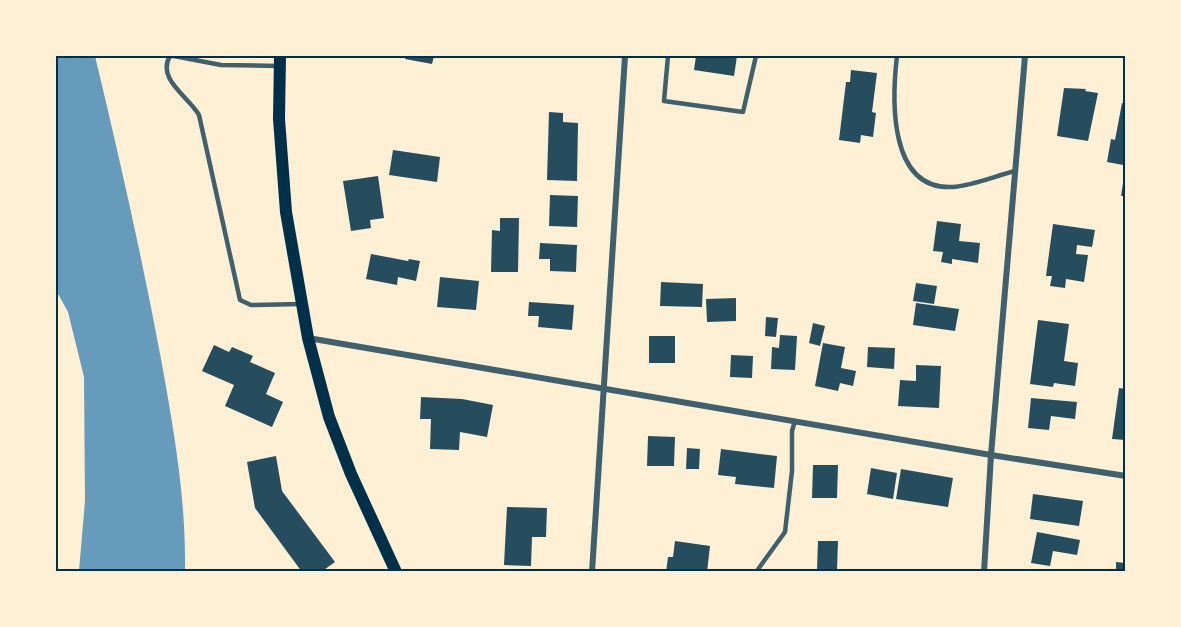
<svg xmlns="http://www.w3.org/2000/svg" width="1181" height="627" font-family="Raleway,sans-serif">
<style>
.water{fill:#669bbc}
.building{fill:#264d5e}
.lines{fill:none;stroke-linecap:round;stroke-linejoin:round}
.service{stroke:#3f606c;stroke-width:4.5}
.minor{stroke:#3f606c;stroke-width:6}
.secondary{stroke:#003049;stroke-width:12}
.neatline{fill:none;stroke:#003049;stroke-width:2}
</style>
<rect width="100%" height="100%" fill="#fdf0d5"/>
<path class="water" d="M56,56H95C119,156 142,257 161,359C174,431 186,498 185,571H79L85,501L84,377L68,312L56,290Z"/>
<g class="building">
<path d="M406,56H434L432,64L405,59Z"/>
<path d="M696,56H737L734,76L694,70Z"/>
<path d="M851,70L877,73L872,112L876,113L873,137L861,135L860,143L839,140L846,82H850Z"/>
<path d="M1064,88L1086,89L1085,91L1098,93L1088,141L1057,136Z"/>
<path d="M1122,103L1126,104V158L1123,165L1107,162L1111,139L1115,140Z"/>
<path d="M549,112L563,113V122L578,123L577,181L547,180Z"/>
<path d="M393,150L440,157L437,182L389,175Z"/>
<path d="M378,176L384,218L370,220L371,228L351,231L343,181Z"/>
<path d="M1124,177H1126V196H1121Z"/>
<path d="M550,195L578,196L577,227L549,226Z"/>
<path d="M500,218H519L518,272H491L492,230L500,231Z"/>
<path d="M937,221L961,224L959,241L980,243L978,263L952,259V264L941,262L943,252L933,251Z"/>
<path d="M1053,224L1095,230L1092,247L1077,245L1076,254L1088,255L1084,282L1066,279L1065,288L1050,286L1052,276H1046Z"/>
<path d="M540,243L577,245L576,272L550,271V259H539Z"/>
<path d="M371,254L408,261L409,259L420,261L416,281L398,277L397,285L366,279Z"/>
<path d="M440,277L479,281L476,310L437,307Z"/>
<path d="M661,282L703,284L702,307L660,306Z"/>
<path d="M916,283L937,286L934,304L913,301Z"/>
<path d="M736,298V321L707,322L706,299Z"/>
<path d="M529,302L574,305L572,330L538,327L539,316H528Z"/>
<path d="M916,303L959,309L955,331L913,325Z"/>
<path d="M766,317L778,318L776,337L765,336Z"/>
<path d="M1038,320L1069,324L1064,361L1078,363L1075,386L1054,383L1053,387L1030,384Z"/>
<path d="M813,323L825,326L820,346L809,343Z"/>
<path d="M780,335L797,336L795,370L771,369L772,347L779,348Z"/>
<rect x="649" y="336" width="26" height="27"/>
<path d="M823,343L845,347L841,368L856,371L853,386L840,383L838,391L815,386Z"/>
<path d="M214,345L229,352L232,347L253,356L250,362L275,373L266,394L283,402L272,427L225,406L234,385L202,371Z"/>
<path d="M868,347L895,348L894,369L867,367Z"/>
<path d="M731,355L753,356L752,378L730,377Z"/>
<path d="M916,365L941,366L939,408L898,406L900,380L916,381Z"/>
<path d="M1119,388L1126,389V440L1112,439Z"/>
<path d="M421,397L462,399L493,405L487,437L460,432L459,450L430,449L431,419H420Z"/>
<path d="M1031,398L1077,402L1075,419L1051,416L1049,430L1028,428Z"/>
<path d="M648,436L675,437L674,466H647Z"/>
<path d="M687,448L700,449L699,469H686Z"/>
<path d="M721,449L777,456L774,488L735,484L736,477L718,475Z"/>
<path d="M276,456L282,491L335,562L321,572H302L255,508L247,462Z"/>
<path d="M813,465H838L837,498H812Z"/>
<path d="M871,468L897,473L893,499L867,494Z"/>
<path d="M901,469L953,478L948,507L896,499Z"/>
<path d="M1033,494L1083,501L1079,526L1030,519Z"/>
<path d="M507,507L547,508L546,537H532L531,566L504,565Z"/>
<path d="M1037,532L1080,540L1077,555L1053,551L1050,566L1031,563Z"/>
<path d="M675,541L710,546L707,572H666L668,557H673Z"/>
<path d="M818,541H838L837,570H817Z"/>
<path d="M1116,562L1126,563V572H1116Z"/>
<path d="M909,569L930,570V572H909Z"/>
</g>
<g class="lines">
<g class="service">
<path d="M173,56H170C156,79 189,97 199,115L240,300L251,305L302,304"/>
<path d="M174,56L221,65L278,66"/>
<path d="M668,56L664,101L743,112L756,56"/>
<path d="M897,56C892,98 888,190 952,187C973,186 995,176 1015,171"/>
<path d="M756,572L785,532L792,471V431L795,421"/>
</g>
<g class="minor">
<path d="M308,338L991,455L1126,476"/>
<path d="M592,572L625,56"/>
<path d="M984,572L991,455L1025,56"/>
</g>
<path class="secondary" d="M280,56L279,119L286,212L308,338L329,417L351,474L396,572"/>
</g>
<rect width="1181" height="627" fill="none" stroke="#fdf0d5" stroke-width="114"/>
<rect x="57" y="57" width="1067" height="513" class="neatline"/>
</svg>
